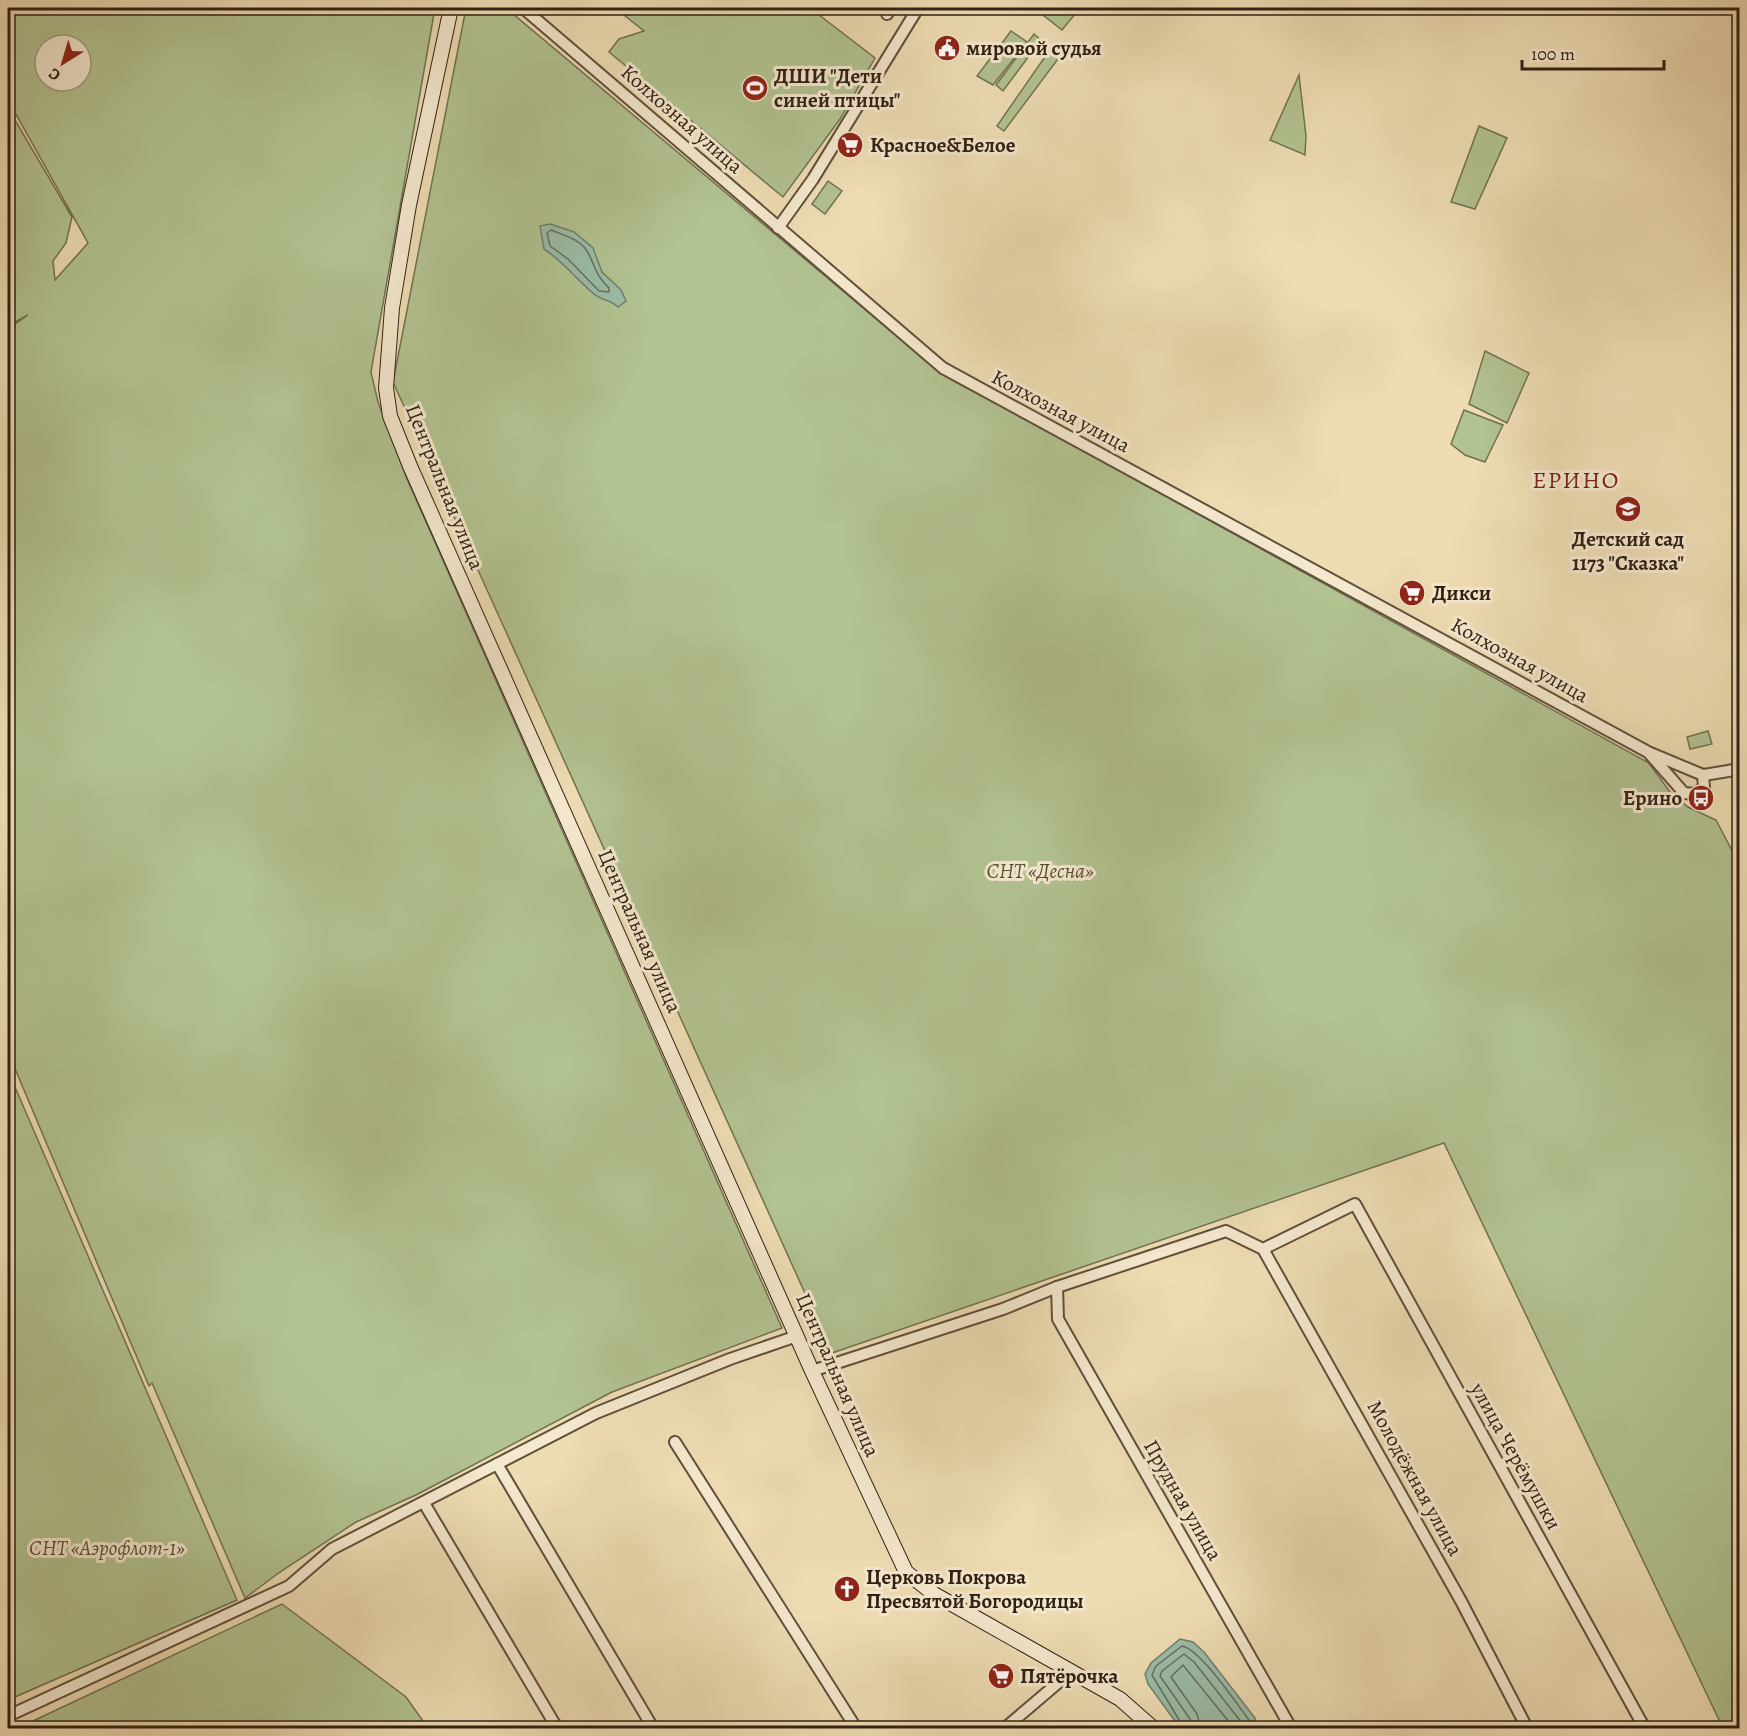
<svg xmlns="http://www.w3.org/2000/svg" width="1747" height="1736" font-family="Alegreya,serif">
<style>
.green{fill:#b2c291;stroke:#717152;stroke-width:1.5;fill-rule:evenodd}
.water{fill:#9bbca7;stroke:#707e6c;stroke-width:1.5}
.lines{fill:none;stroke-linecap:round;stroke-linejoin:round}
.shore{stroke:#666e5d;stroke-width:1.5}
.street-casing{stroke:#604f3b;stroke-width:14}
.secondary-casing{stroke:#302013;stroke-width:16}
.street{stroke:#f4e8ce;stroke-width:10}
.secondary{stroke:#f4e8ce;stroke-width:14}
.labels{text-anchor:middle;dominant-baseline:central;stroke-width:6;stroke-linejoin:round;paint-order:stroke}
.poi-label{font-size:21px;font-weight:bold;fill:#302013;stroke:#f4e8ce;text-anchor:start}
.street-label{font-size:21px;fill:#302013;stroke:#f4e8ce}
.park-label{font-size:21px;font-style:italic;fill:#575139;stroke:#f4e8ce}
.quarter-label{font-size:24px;letter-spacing:1.5px;fill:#7a1f14;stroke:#f4e8ce}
</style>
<rect width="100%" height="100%" fill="#eedcb3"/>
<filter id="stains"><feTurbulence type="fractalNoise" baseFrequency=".00333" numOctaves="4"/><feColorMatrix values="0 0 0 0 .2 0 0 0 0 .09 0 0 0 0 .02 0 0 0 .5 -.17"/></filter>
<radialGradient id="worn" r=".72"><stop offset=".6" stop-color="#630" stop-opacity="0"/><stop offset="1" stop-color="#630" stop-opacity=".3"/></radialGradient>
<g class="green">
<path d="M8,8H435L371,372L378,402L407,479L782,1328L612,1392L416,1495L356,1522L280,1572L245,1598L152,1383L149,1386L8,1052V329L28,315L8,326V108L72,217L66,243L53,261L55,280L88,243L8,100ZM45,45H81V81H45Z"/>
<path d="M466,8H506L937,370L1649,763L1670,792L1688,807L1716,820L1740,866L1739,1728H1717L1721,1724L1444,1143L832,1353L393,382Z"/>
<path d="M615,8H810L875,58L840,119L783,197L609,52L619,39L644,31Z"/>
<path d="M1034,8H1080L1062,30Z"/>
<path d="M1011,31L1027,42L993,85L977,76Z"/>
<path d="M1034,34L1041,40L1003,91L996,85Z"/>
<path d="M1051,48L1061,55L1004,131L997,126Z"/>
<path d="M1299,75L1306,136L1305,155L1270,140Z"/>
<path d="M1479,126L1507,138L1475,209L1451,202Z"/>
<path d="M828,181L842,191L825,214L812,204Z"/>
<path d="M1485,351L1529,373L1507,423L1469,404Z"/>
<path d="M1464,410L1503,425L1485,462L1465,455L1451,444Z"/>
<path d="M1708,731L1712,744L1690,749L1687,737Z"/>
<path d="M8,1071L237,1600L8,1700Z"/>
<path d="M282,1604L406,1697L428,1728H18Z"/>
</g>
<g class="water">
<path d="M550,224L574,232L593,248L602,272L621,290L626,301L618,307C610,299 602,301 594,294C576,279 564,262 544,249L540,226Z"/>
<path d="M1180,1639L1193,1642L1204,1652L1255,1718L1256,1728H1180L1148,1684L1145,1674L1151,1663Z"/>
</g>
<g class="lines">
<g class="shore">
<path d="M551,230C563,235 580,239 587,251C596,266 594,274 609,288V292L599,291L568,259L550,246L547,233Z"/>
<path d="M1184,1728L1152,1675L1156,1666L1182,1646C1200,1649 1236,1703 1249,1720L1250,1728"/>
<path d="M1192,1728L1190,1719L1160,1676L1162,1671L1184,1654L1194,1662L1242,1723L1243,1728"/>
<path d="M1201,1728L1197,1714L1171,1677L1183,1665L1234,1728"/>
</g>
<defs>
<g id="street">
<path d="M523,8L943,368L1648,752L1703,775L1704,787L1696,794L1684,793L1648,752"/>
<path d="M887,14L891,8"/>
<path d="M778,228L813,179L918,8"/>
<path d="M1704,775L1740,769"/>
<path d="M1263,1249L1461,1601L1527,1728"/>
<path d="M1057,1287L1058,1319L1291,1728"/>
<path d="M812,1371L1003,1309L1057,1287L1226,1231L1263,1249L1355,1204L1644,1727"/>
<path d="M675,1442L856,1728"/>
<path d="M497,1464L653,1728"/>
<path d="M424,1503L557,1728"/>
<path d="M8,1716L289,1586L332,1549L596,1413L730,1359L797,1336"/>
<path d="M1005,1728L1072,1671"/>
</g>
<path id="secondary" d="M451,8L409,205L392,308L386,388L390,416L410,466L812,1371L906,1572L934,1594L1120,1699L1153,1728"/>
</defs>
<use href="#street" class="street-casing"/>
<use href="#secondary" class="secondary-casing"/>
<use href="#street" class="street"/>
<use href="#secondary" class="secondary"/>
</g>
<defs>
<symbol id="civic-disc" viewBox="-11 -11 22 22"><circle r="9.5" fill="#8f2418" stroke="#f4e8ce"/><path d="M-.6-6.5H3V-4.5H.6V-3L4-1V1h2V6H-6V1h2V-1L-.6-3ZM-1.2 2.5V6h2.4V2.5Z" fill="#fff"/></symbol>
<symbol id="stadium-disc" viewBox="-11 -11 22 22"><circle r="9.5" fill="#8f2418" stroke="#f4e8ce"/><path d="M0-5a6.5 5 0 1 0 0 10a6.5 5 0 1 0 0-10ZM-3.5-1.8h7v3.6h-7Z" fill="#fff"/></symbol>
<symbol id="supermarket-disc" viewBox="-11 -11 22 22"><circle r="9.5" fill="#8f2418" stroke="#f4e8ce"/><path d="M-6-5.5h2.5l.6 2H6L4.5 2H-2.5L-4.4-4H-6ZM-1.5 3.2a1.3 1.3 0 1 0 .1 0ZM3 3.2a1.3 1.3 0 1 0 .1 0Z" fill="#fff"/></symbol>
<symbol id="school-disc" viewBox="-11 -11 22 22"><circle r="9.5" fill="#8f2418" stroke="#f4e8ce"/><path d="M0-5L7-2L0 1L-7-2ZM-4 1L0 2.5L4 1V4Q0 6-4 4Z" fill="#fff"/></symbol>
<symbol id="bus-disc" viewBox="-11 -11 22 22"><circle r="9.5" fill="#8f2418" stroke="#f4e8ce"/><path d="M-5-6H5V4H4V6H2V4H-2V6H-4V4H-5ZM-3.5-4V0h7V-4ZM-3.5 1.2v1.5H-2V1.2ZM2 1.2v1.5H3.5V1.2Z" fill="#fff"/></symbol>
<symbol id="church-disc" viewBox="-11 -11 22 22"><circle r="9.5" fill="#8f2418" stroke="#f4e8ce"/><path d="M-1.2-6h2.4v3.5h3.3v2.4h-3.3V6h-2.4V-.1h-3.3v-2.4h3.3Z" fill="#fff"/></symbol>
</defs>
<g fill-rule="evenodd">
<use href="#civic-disc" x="932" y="33" width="30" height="30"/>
<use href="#stadium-disc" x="740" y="73" width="30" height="30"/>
<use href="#supermarket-disc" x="835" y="130" width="30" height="30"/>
<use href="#school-disc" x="1613" y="494" width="30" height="30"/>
<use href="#supermarket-disc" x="1397" y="578" width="30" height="30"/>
<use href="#bus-disc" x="1686" y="783" width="30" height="30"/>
<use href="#church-disc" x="832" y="1574" width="30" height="30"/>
<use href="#supermarket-disc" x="986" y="1661" width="30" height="30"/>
</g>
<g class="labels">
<g class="poi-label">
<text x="966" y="48">мировой судья</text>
<text x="774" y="76">ДШИ "Дети<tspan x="774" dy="24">синей птицы"</tspan></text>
<text x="870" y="145">Красное&amp;Белое</text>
<text x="1628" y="539" text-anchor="middle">Детский сад<tspan x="1628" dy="24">1173 "Сказка"</tspan></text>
<text x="1432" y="593">Дикси</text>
<text x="1682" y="798" text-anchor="end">Ерино</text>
<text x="866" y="1577">Церковь Покрова<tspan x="866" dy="24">Пресвятой Богородицы</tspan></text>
<text x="1020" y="1676">Пятёрочка</text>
</g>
<g class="street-label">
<text transform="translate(682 119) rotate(41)">Колхозная улица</text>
<text transform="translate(1061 411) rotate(28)">Колхозная улица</text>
<text transform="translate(445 487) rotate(68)">Центральная улица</text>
<text transform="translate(1520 660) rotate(29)">Колхозная улица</text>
<text transform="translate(640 931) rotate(66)">Центральная улица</text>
<text transform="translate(838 1375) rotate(66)">Центральная улица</text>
<text transform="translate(1516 1456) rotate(61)">улица Черёмушки</text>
<text transform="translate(1415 1478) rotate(61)">Молодёжная улица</text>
<text transform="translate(1183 1500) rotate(60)">Прудная улица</text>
</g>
<g class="park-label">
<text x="1040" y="871">СНТ «Десна»</text>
<text x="107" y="1548">СНТ «Аэрофлот-1»</text>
</g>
<g class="quarter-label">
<text x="1576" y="480">ЕРИНО</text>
</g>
</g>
<rect width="1747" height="1736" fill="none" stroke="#eedcb3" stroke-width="30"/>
<rect x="9" y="9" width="1729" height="1718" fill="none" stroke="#302013" stroke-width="3"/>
<rect x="15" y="15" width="1717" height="1706" fill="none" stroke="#302013" stroke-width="1.5"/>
<g transform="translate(63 63) rotate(217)"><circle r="28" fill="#f4e8ce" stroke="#a69883" stroke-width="1.5"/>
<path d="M0-4.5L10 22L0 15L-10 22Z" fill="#8f2418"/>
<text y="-9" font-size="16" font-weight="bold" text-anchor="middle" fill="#302013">С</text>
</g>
<path d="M1522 60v9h142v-9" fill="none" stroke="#302013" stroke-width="3"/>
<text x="1531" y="60" font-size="18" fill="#302013" stroke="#f4e8ce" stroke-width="4.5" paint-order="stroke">100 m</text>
<rect width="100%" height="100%" filter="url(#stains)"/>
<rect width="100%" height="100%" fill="url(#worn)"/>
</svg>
